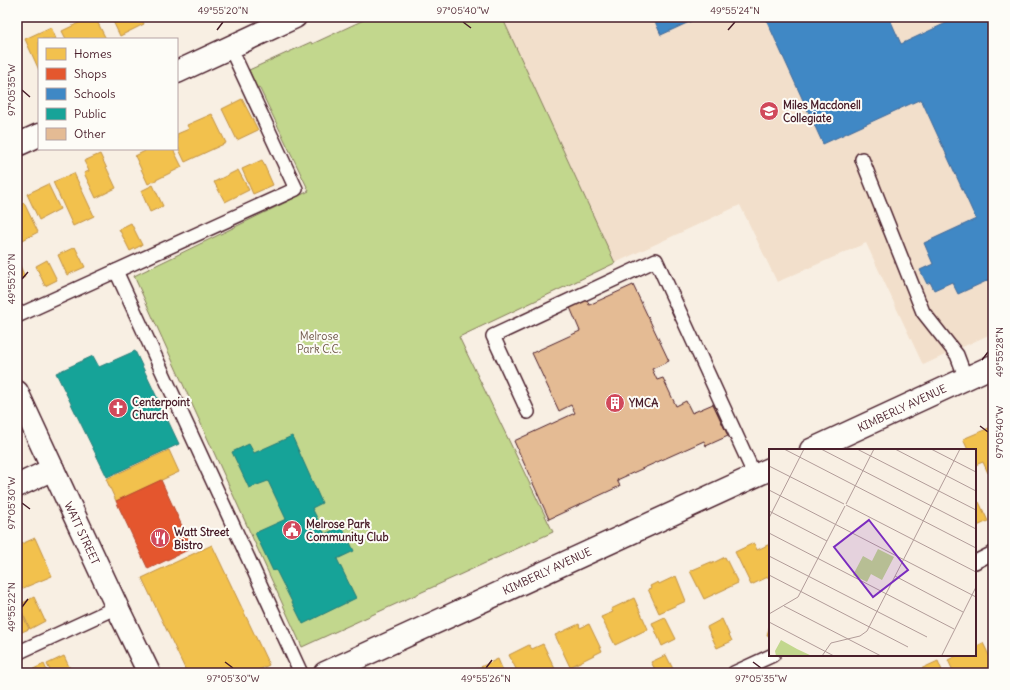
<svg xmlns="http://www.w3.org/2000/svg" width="1010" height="690" font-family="Delius,sans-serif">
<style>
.built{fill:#f2dfcb}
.green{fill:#c2d78d;stroke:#867b5c}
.homes{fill:#f2c14e;stroke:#c09044}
.shops{fill:#e4572e;stroke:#b6462d}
.schools{fill:#3f88c5;stroke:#426897}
.public{fill:#17a398;stroke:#267b77}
.building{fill:#e4bb94;stroke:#4a1f2b}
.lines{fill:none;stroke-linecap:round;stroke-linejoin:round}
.service-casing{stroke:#4a1f2b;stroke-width:16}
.minor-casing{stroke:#4a1f2b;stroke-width:25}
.tertiary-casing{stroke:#4a1f2b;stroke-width:25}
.service{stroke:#fdfcf7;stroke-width:13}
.minor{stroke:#fdfcf7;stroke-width:22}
.tertiary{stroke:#fdfcf7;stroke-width:22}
.ticks{fill:none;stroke:#4a1f2b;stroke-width:1.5}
.labels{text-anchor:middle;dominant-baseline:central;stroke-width:4;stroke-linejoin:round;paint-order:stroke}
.poi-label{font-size:11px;font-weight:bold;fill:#4a1f2b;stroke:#fdfcf7;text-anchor:start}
.park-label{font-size:11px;fill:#6e5648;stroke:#fdfcf7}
.street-label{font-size:11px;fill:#4a1f2b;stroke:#fdfcf7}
.inset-road{fill:none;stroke:#b29c99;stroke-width:1}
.view{fill:#7b2cbf;fill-opacity:0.15;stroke:#7b2cbf;stroke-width:2}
.inset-edge{fill:none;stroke:#4a1f2b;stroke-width:2}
.neatline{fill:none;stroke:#4a1f2b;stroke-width:1.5}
.ticks-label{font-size:10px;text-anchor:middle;fill:#4a1f2b}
</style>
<rect width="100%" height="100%" fill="#f8efe3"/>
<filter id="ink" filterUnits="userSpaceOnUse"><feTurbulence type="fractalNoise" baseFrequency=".025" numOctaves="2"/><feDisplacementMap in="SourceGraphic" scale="8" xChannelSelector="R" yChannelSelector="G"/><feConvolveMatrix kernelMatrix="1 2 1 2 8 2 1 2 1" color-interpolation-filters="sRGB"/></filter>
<g filter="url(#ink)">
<path class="built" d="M502,17H993V333L923,365L866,243L777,282L740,205L615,263Z"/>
<path class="green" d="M370,17H502L615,263L459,337L553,532L302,647L134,276L309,191L259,87L257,88L249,70L311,42L312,44Z"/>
<g class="homes">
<path d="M91,17H95L106,39H66L62,31Z"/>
<path d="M111,17H141L144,24L120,36Z"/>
<path d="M51,27L56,39H39V70L25,39Z"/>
<path d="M242,99L258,130L237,140L222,109Z"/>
<path d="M212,114L226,143L185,162L177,145V134L189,129L187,125Z"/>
<path d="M144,149H173L182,167L148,184L135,156L145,151Z"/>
<path d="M100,154L116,188L96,198L84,173L89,171L84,161Z"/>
<path d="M262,160L273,185L253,194L242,169Z"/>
<path d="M238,170L249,190L225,202L214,182Z"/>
<path d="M74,173L94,216L73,226L53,182Z"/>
<path d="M48,184L60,209L39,220L27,194Z"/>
<path d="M153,185L163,206L150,212L141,191Z"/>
<path d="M24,203L38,232L19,242L17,238V206Z"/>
<path d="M131,223L142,245L130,251L119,229Z"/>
<path d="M75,247L85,267L67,275L58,255Z"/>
<path d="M17,259L25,277L17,281Z"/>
<path d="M47,260L57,280L45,286L36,266Z"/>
<path d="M989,428L993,436V471L988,473L983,462L975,465V450H968L963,439Z"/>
<path d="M169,450L179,472L116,501L106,479Z"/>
<path d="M979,502L988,521L975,527V504Z"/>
<path d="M35,538L52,576L21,589L17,581V546Z"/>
<path d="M754,543L757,550L770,544V576L751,585L735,552Z"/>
<path d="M212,545L269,665L253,673H187L142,578Z"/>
<path d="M725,557L738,583L704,599L690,571L711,562V564Z"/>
<path d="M676,576L686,601L659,613L648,589L651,588L650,586L658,582L659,584Z"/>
<path d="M34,597L45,621L30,629L19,605Z"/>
<path d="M634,598L648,629L615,645L601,617L613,612L611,609Z"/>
<path d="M17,605H18L29,629L17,634Z"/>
<path d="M665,617L676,639L662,646L652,623Z"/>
<path d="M722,619L732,641L717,648L707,627Z"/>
<path d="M579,624L580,628L589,624L602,651L570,667L555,635Z"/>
<path d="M770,625V636L767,635Z"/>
<path d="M983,643L993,663V669L985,673H954L948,660L958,655H975V647Z"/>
<path d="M543,644L556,671L551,673H518L509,655L529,645L532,649Z"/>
<path d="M666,655L675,673H657L651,662Z"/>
<path d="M64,656L72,673H51L47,664Z"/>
<path d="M498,659L504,673H475L474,670Z"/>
<path d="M938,661L943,673H912Z"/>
<path d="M44,664L48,673H25Z"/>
</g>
<path class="shops" d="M161,480L192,548L148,569L116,501Z"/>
<g class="schools">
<path d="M653,17H700L661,35Z"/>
<path d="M765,17H889L901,44L959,17H993V278L958,294L952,282L934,290L930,282L927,284L920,270L933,264L924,243L976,219L921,99L823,144Z"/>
</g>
<g class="public">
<path d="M135,351L179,444L107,477L56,373L93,356L99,367Z"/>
<path d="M292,436L322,503L312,508L325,534L342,526L354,551L337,559L356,598L303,624L276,570L273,571L255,533L286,519L268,481L249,488L232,452L249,444L254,453Z"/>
</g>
<path class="building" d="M633,285L669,361L652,369L657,380L663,378L676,406L686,401L692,413L713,404L728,436L706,446L704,441L617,480L620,486L549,519L514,441L575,413L571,405L559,411L532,353L580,331L569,305L586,297L589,305Z"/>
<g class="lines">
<defs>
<g id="service">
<path d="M862,159L923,312L957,355L966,379"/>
<path d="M116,271L296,189L230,47"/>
<path d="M17,316L116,271L301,673"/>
<path d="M528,412L493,336L656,260L755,476"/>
<path d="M975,562L993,553"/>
<path d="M17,653L117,607"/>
<path d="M734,673L773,655"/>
</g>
<g id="minor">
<path d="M177,72L295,17"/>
<path d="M17,145L39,135"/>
<path d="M17,486L53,469"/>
</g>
<g id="tertiary">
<path d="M17,392L117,607L149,673"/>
<path d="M811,450L993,366"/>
<path d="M325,673L770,469"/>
</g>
</defs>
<use href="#service" class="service-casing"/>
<use href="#minor" class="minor-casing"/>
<use href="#tertiary" class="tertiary-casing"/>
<use href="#service" class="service"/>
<use href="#minor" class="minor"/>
<use href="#tertiary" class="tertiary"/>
</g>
</g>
<path class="ticks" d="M463,22L471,28M217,30L223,22M728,30L735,22M22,90L30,97M22,279L28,272M982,360L988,352M980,426L988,432M22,503L30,509M22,607L28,599M225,662L233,668M753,662L761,668M486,668L492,660"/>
<defs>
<symbol id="school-disc" viewBox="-11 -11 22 22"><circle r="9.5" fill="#d1495b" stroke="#fdfcf7"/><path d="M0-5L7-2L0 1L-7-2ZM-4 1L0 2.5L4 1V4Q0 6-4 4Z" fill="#fff"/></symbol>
<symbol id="building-disc" viewBox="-11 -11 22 22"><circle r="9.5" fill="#d1495b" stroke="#fdfcf7"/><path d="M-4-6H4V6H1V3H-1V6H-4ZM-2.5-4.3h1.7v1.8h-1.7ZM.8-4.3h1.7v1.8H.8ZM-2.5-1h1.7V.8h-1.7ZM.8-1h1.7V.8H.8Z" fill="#fff"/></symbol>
<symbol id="church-disc" viewBox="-11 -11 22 22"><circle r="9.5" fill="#d1495b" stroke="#fdfcf7"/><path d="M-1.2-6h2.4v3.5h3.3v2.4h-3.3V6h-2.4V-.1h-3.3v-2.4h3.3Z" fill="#fff"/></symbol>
<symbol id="civic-disc" viewBox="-11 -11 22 22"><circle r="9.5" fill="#d1495b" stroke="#fdfcf7"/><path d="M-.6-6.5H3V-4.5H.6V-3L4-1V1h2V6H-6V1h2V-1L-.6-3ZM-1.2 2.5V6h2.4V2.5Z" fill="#fff"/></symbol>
<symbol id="restaurant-disc" viewBox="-11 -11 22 22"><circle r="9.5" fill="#d1495b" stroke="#fdfcf7"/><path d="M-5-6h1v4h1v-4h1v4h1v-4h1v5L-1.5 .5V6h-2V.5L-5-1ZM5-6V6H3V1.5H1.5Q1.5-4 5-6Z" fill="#fff"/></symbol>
</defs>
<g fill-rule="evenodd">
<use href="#school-disc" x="758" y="100" width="22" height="22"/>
<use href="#building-disc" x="604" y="392" width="22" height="22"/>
<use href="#church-disc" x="107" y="397" width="22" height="22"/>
<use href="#civic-disc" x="281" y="519" width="22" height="22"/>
<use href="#restaurant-disc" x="149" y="527" width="22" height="22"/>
</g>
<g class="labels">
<g class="poi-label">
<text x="783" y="105">Miles Macdonell<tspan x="783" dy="13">Collegiate</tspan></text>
<text x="132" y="402">Centerpoint<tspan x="132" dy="13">Church</tspan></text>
<text x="629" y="403">YMCA</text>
<text x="306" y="524">Melrose Park<tspan x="306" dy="13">Community Club</tspan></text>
<text x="174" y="532">Watt Street<tspan x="174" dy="13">Bistro</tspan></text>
</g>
<g class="park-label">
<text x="319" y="336">Melrose<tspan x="319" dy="13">Park C.C.</tspan></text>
</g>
<g class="street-label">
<text transform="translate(902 408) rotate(-25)">KIMBERLY AVENUE</text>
<text transform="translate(82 533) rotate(65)">WATT STREET</text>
<text transform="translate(547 571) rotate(-25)">KIMBERLY AVENUE</text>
</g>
</g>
<g transform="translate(769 449)">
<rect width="207" height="207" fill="#f8efe3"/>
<path d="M109,100L125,108L113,131L102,125L98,133L84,126L94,107L103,112ZM12,191L28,200L43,207H7L6,202Z" fill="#c2d78d"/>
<path class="inset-road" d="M15,0L207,99M52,0L207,80M88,0L207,61M126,0L207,42M162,0L207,23M0,17L75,55M0,41L207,148M77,55L105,0M77,56L207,123M0,62L58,92M0,69L35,0M0,84L185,180M0,107L158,188M0,126L139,198M126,127L194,163M15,157L112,207M0,165L29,148L76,57M0,173L65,207M173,206L207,138M53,207L62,194L91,187L98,182L191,0"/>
<path class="view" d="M100,71L139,121L104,148L65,98Z"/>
<rect width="207" height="207" class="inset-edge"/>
</g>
<rect width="1010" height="690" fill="none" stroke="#fdfcf7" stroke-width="44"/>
<rect x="38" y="38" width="140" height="112" fill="#fdfcf7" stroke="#b5a4a5"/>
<rect x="46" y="48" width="20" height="12" fill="#f2c14e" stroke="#b5a4a5"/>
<text x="74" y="58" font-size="12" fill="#4a1f2b">Homes</text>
<rect x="46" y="68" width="20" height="12" fill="#e4572e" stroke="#b5a4a5"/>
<text x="74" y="78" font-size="12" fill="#4a1f2b">Shops</text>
<rect x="46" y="88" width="20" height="12" fill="#3f88c5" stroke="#b5a4a5"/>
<text x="74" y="98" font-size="12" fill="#4a1f2b">Schools</text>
<rect x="46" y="108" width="20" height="12" fill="#17a398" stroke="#b5a4a5"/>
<text x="74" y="118" font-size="12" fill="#4a1f2b">Public</text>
<rect x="46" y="128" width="20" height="12" fill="#e4bb94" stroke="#b5a4a5"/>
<text x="74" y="138" font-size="12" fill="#4a1f2b">Other</text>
<rect x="22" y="22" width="966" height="646" class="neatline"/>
<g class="ticks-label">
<text x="223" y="14">49°55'20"N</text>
<text x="463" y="14">97°05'40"W</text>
<text x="735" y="14">49°55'24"N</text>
<text transform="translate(11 90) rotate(-90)" y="4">97°05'35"W</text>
<text transform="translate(11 279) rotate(-90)" y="4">49°55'20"N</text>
<text transform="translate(999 352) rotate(-90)" y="4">49°55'28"N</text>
<text transform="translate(999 432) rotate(-90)" y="4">97°05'40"W</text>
<text transform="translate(11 503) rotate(-90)" y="4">97°05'30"W</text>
<text transform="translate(11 607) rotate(-90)" y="4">49°55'22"N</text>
<text x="233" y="682">97°05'30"W</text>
<text x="486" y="682">49°55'26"N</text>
<text x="761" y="682">97°05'35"W</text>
</g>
</svg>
